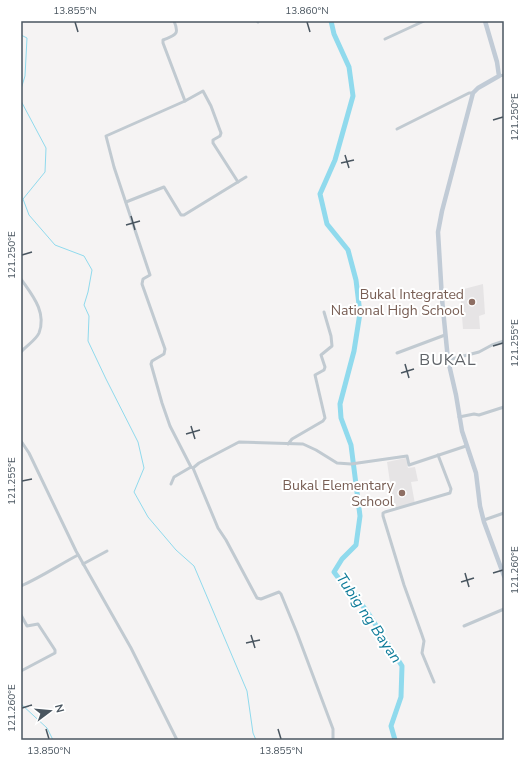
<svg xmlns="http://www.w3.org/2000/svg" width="525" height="761" font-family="'Nunito Sans',sans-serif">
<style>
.education{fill:#e6e4e5}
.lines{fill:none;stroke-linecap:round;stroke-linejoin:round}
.stream{stroke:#90daed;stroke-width:1}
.river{stroke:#90daed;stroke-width:5}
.street{stroke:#c1cad1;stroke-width:3}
.secondary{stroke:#c1cbd6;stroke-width:4.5}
.ticks{fill:none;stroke:#4a5660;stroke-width:1.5}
.education-dot{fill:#8d6e63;stroke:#fff;stroke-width:1.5}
.labels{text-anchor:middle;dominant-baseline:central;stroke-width:4;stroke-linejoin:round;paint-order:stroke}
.education-label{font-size:14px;fill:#785e54;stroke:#fff;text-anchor:end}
.water-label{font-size:15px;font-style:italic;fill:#0d7b99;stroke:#fff}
.quarter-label{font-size:16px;letter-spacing:1px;fill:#5f6368;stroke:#fff}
.neatline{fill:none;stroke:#4a5660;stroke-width:1.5}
.ticks-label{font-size:10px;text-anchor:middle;fill:#4a5660}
</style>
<rect width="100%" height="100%" fill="#f5f3f3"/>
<g class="education">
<path d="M483,284L485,314L479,316L480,329H463L460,290Z"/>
<path d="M406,458L408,468L415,467L418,481L411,482L415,504L394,509L387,462Z"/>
</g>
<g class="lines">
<g class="stream">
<path d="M21,35L27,38L25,76L21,89"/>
<path d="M21,101L46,148L45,172L23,199L29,215L55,245L84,256L92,270L88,292L84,305L89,316L88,341L106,379L138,442L144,468L134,492L148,517L176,550L194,566L247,691L253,733L256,740"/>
<path d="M21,704L47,728L53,740"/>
</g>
<path class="river" d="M331,21L334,34L349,67L353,96L335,160L320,194L327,224L348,250L356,280L360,313L354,351L340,404L341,418L351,445L360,516L356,545L342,559L334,572L346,588L355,595L370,616L402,666L401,697L391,726L395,740"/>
<g class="street">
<path d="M174,21C180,35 175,35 163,40V43L185,101L106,136L114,167L150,275L143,279L142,284L165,349L164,354L152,361L151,364L162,403L170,426L191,467L193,468L199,463L239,442L303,444L316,450L337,463L351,464L407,456L409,465L466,446"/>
<path d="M257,21L258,22"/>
<path d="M385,39L424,21"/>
<path d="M499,76L504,75"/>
<path d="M185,101L203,91L211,106L221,133L220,136L213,140V143L238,182"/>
<path d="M397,129L469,93H473"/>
<path d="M126,202L164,187L181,215H184L246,177"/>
<path d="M21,279C32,295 47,312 39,333C36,340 26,346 21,352"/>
<path d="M397,353L445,335"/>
<path d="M448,360L479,352L492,345L504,341"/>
<path d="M459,417L474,414L479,415L504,407"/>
<path d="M21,441L29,453L76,551L131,648L177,740"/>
<path d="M288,444L292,439L323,421L325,418L315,375L324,370L325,367L321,355L332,346L331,336L324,312"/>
<path d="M193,468L218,528L226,540L257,598L261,599L279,592L281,594L297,633L333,729V740"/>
<path d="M171,484L174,477L191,467"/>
<path d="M484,520L504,513"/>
<path d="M83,564L107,551"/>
<path d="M21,586C41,577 59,565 78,555"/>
<path d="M21,615L27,626L38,624L55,650V653L21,671"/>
<path d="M464,626L504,609"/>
<path d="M434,682L422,653L424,641L422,635L404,585L383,516V513L385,512L450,493L451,489L438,455"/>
</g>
<path class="secondary" d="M485,21L497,62L499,76L478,88L473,93L442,211L438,232L442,299L448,360L456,395L462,431L476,473L480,506L484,522L504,576"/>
</g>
<path class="ticks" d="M75,22L78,32M307,22L310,32M493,120L503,117M345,155L349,168M341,163L354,160M131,216L135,230M126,225L140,221M22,255L32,252M493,346L503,343M405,364L409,378M401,373L414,369M191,426L195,439M186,434L200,430M22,481L32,479M465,573L469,587M493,573L503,570M461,582L474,578M251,635L255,648M246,643L260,640M22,708L32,705M46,729L49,739M278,729L281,739"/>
<g class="education-dot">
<circle cx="472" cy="302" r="4"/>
<circle cx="402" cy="493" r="4"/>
</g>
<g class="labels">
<g class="education-label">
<text x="464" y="294">Bukal Integrated<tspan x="464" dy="16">National High School</tspan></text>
<text x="394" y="485">Bukal Elementary<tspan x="394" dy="16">School</tspan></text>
</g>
<g class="water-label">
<text transform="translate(369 618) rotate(56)">Tubig ng Bayan</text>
</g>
<g class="quarter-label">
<text x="448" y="360">BUKAL</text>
</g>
</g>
<rect width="525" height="761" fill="none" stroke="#ffffff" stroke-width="44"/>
<g transform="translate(50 711) rotate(74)" stroke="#ffffff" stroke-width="3" paint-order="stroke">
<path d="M0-3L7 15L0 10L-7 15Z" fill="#4a5660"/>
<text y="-6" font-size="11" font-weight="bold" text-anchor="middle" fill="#4a5660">N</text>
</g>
<rect x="22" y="22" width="481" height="717" class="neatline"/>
<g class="ticks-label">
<text x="75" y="14">13.855°N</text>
<text x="307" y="14">13.860°N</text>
<text transform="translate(514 117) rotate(-90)" y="4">121.250°E</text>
<text transform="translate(11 255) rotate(-90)" y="4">121.250°E</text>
<text transform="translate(514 343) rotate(-90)" y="4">121.255°E</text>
<text transform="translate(11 481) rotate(-90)" y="4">121.255°E</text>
<text transform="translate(514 570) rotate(-90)" y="4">121.260°E</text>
<text transform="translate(11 708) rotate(-90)" y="4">121.260°E</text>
<text x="49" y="754">13.850°N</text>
<text x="281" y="754">13.855°N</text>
</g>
</svg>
